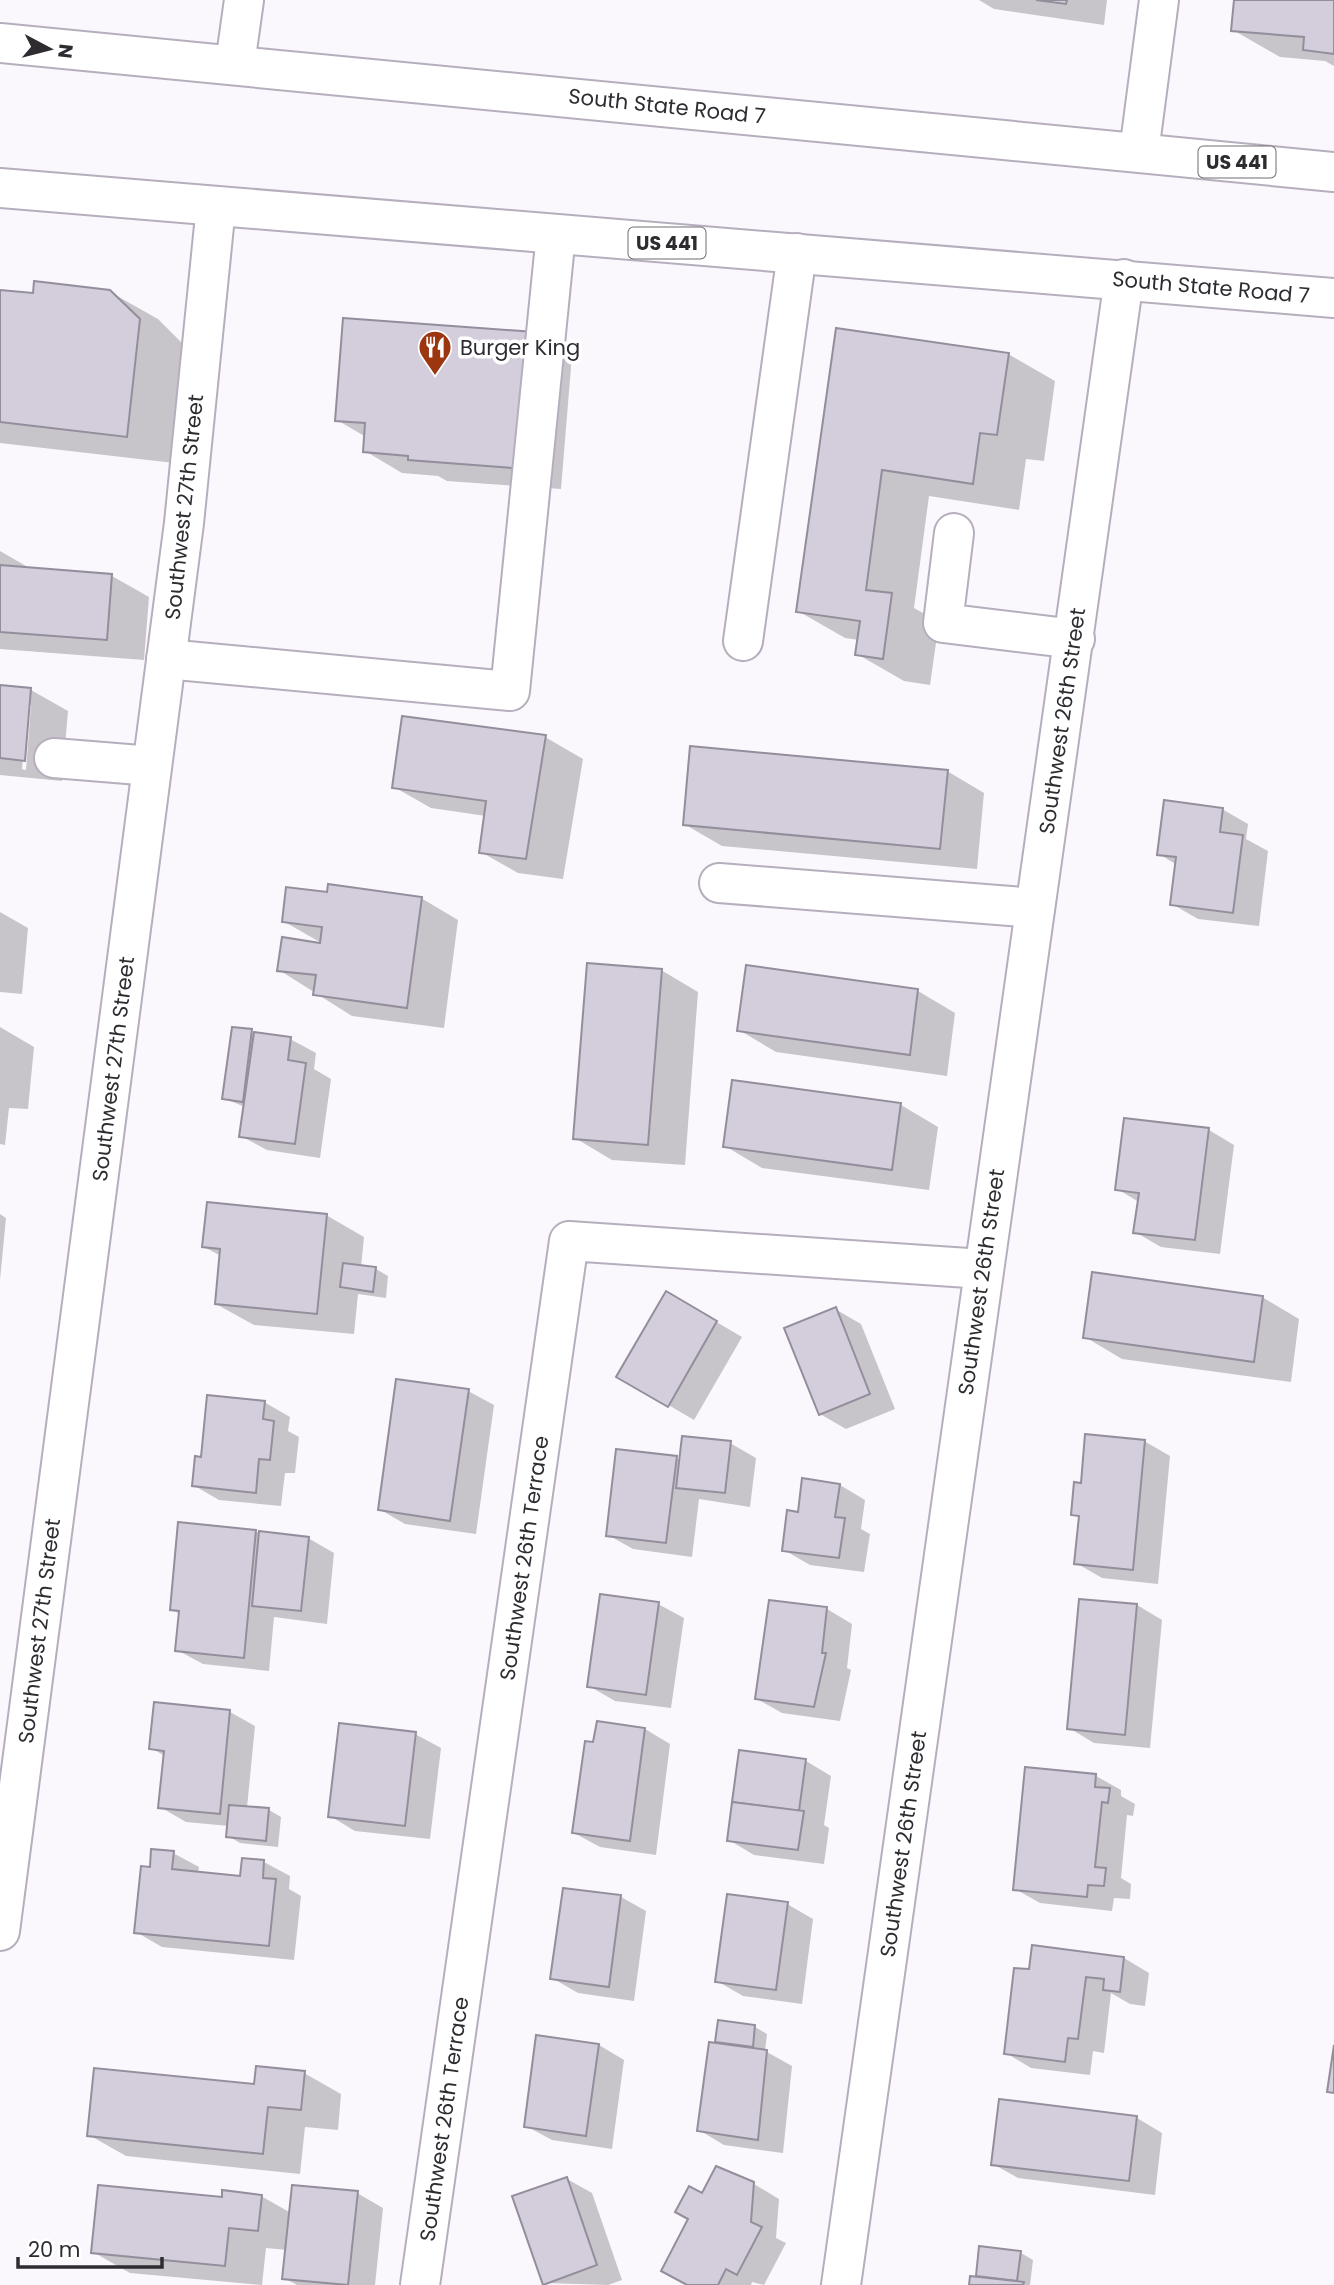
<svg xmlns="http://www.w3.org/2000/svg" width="1334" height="2285" font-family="Poppins,sans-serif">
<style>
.shadow{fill:#0003;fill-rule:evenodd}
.building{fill:#d4cddc;stroke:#948d9b;stroke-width:2}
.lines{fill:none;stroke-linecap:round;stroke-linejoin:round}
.minor-casing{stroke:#b6aebd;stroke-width:42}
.major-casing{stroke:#b6aebd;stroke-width:42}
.minor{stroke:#fff;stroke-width:38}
.major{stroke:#fff;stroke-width:38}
.labels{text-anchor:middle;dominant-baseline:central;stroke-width:7;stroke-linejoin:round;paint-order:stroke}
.shield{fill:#fff;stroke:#6d6b6f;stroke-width:2}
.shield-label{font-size:19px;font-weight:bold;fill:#2e2b31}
.street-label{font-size:21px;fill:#2e2b31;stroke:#fff}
.poi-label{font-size:21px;fill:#2e2b31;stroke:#fff;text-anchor:start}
</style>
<rect width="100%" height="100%" fill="#faf7fd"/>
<g class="shadow">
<path d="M979,0H1107L1104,25L994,9Z"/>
<path d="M1236,0H1334V66L1325,61L1280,57L1233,30Z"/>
<path d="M0,292L34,295L110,292L158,319L187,348L174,463L0,443Z"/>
<path d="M838,330L1008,354L1055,381L1044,461L1026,459L1019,510L929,496L914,608L939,622L930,685L904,681L857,654L859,640L845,638L798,611Z"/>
<path d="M534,334L572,355L561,489L447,481L438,476L402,473L365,451L366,437L337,420Z"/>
<path d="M0,551L26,566V569L112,576L149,597L144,660L0,649Z"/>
<path d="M0,687L31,690L68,711L62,781L0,775ZM28,705H31L26,770L22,769Z"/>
<path d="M545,737L583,759L563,879L518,873L481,852L486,816L431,808L394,787Z"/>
<path d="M947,771L984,793L977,869L722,846L684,824Z"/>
<path d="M1222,809L1248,824L1246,839L1268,851L1259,926L1198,919L1172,904L1177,865L1159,854Z"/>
<path d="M329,894L421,898L458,920L444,1028L352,1016L279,970L325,945L283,921Z"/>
<path d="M0,912L28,928L22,994L0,992Z"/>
<path d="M747,967L918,991L955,1013L947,1076L776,1052L739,1030Z"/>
<path d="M661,970L698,992L685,1165L612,1160L575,1138Z"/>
<path d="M0,1027L34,1047L28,1109L9,1108L5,1145L0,1144Z"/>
<path d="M233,1029L290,1039L316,1053L314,1069L331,1079L320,1158L267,1150L241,1136L245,1107L223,1098Z"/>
<path d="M901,1105L938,1127L929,1190L762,1168L725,1146Z"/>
<path d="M1209,1130L1234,1145L1220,1254L1161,1247L1135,1232L1139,1202L1117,1189Z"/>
<path d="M0,1214L6,1218L0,1280Z"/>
<path d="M326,1215L364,1237L361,1267L376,1269L388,1276L386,1298L358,1294L354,1334L254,1325L216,1304L221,1256L204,1247Z"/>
<path d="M667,1293L742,1337L694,1420L619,1376Z"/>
<path d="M1262,1297L1299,1319L1291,1382L1122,1359L1085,1337Z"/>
<path d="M835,1309L861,1324L895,1409L846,1429L820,1414Z"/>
<path d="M468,1391L494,1405L476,1534L405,1524L379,1509Z"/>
<path d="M264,1402L290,1417L288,1431L299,1437L295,1473H285L281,1506L219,1500L193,1485Z"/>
<path d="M1144,1441L1170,1456L1158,1584L1102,1578L1076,1563L1080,1518L1073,1514L1083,1485Z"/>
<path d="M730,1443L756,1458L750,1507L699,1499L692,1557L633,1549L608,1535L676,1458L681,1461Z"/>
<path d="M840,1485L865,1500L861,1529L870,1534L864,1572L810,1565L784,1550L799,1514Z"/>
<path d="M256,1532L308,1538L334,1553L327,1624L274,1617L269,1671L203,1664L177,1650L181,1615L172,1609Z"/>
<path d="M770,1601L827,1609L852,1624L847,1668L851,1670L840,1721L782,1713L757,1699Z"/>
<path d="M658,1604L684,1618L671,1708L615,1701L589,1686Z"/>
<path d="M1137,1605L1162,1620L1150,1748L1094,1743L1069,1728Z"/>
<path d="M230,1712L255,1726L247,1808L269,1810L281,1817L278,1847L240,1843L228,1836L229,1826L186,1822L160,1807L165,1756L151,1748Z"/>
<path d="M645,1729L670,1744L656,1855L600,1847L574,1833Z"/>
<path d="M415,1734L441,1748L430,1839L355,1831L330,1816Z"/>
<path d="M740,1752L806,1761L831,1776L824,1825L829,1828L824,1864L754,1855L729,1840Z"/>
<path d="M1096,1776L1121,1790V1796L1135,1804L1133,1816L1127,1815L1121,1878L1131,1884L1130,1899L1114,1898L1112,1911L1040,1903L1015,1889Z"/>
<path d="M173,1853L199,1867L198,1873L242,1877L244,1860L264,1862L290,1876L289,1889L301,1896L294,1960L162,1947L136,1932L151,1869Z"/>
<path d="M565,1890L621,1897L646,1911L634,2001L578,1993L552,1978Z"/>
<path d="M787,1904L813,1919L802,2004L743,1996L717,1981Z"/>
<path d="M1124,1958L1149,1973L1145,2006L1130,2004L1111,1993L1104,2053L1093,2051L1090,2075L1031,2068L1006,2053L1030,1971Z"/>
<path d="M755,2027L767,2034L765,2051L792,2066L783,2153L724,2145L699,2130L725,2046L717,2041Z"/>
<path d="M599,2045L624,2060L612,2149L552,2140L526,2126Z"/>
<path d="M304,2073L341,2094L338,2130L305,2127L300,2174L126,2156L89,2135Z"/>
<path d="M1137,2118L1162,2133L1155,2195L1018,2178L993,2164Z"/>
<path d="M567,2179L592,2193L622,2280L608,2285L545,2283Z"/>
<path d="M754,2184L779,2199L776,2238L786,2243L764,2285L752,2282L751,2285H688L703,2196Z"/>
<path d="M357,2193L383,2208L375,2285H297L284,2278L287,2250L266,2248L262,2285L130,2273L93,2252L224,2199L261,2196L291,2213Z"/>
<path d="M1021,2253L1033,2260L1030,2285H971L986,2279L978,2275Z"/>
</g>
<g class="building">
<path d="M1036,0H1067L1066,4Z"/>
<path d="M1234,0H1334V54L1303,50L1304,37L1231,31Z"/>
<path d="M34,281L110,290L140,319L127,437L0,422V290L33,293Z"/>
<path d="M343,318L535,332L525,469L408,460V456L363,452L365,423L335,421Z"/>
<path d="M836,328L1009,353L997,435L980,433L973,484L882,470L866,590L892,593L883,659L855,655L860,621L796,612Z"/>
<path d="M0,565L112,574L107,640L0,632Z"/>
<path d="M0,685L31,688L25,761L0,758Z"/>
<path d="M402,716L546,735L526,859L479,853L486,801L392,788Z"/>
<path d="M690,746L948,770L940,849L683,825Z"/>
<path d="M1164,800L1223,808L1220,832L1243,835L1233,913L1170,905L1176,857L1157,855Z"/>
<path d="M328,884L422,897L407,1008L313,995L316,975L277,971L282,937L320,943L322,927L282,922L286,887L327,892Z"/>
<path d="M587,963L662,969L648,1145L573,1139Z"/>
<path d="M746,965L918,989L910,1055L737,1031Z"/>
<path d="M232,1027L252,1029L243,1102L222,1099Z"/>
<path d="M254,1032L291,1037L288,1060L306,1063L295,1144L239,1137Z"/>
<path d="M732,1080L901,1103L892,1170L723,1147Z"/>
<path d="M1124,1118L1209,1128L1195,1240L1133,1233L1139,1193L1115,1190Z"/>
<path d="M207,1202L327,1214L317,1314L215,1304L220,1249L202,1247Z"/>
<path d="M343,1263L376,1267L373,1292L340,1287Z"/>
<path d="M1092,1272L1263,1296L1254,1362L1083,1338Z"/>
<path d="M666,1291L717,1321L668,1407L616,1377Z"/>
<path d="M836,1307L870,1394L819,1415L784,1328Z"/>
<path d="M396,1379L469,1389L450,1521L378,1510Z"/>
<path d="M207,1395L265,1401L263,1419L274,1421L270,1460L259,1459L256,1493L192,1486L195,1456L201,1457Z"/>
<path d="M1085,1434L1145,1440L1133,1570L1074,1564L1079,1516L1071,1515L1074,1482L1081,1483Z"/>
<path d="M682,1436L731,1441L725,1493L676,1488Z"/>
<path d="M616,1449L677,1456L666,1543L606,1536Z"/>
<path d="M802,1478L840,1484L835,1517L845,1518L839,1558L782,1551L787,1510L798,1512Z"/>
<path d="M178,1522L256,1530L244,1658L175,1651L179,1611L170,1610Z"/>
<path d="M259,1531L309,1537L301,1611L252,1606Z"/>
<path d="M600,1594L659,1602L646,1695L587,1687Z"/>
<path d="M1079,1599L1137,1604L1125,1735L1067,1729Z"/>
<path d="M769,1600L827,1607L822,1653H826L814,1707L755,1699Z"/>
<path d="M154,1702L230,1710L220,1814L158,1808L164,1751L149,1749Z"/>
<path d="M597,1721L645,1728L630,1841L572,1833L585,1741L593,1742Z"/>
<path d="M339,1723L416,1732L405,1826L328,1817Z"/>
<path d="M739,1750L806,1759L799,1811L732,1802Z"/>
<path d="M1025,1767L1096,1774L1095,1787L1110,1788L1108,1803L1102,1802L1095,1867L1106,1868L1104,1886L1088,1885L1087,1897L1013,1890Z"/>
<path d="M732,1802L804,1811L798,1850L727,1841Z"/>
<path d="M229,1805L269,1808L266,1841L226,1837Z"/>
<path d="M151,1849L174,1851L172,1869L240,1876L242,1858L264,1860L263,1878L276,1879L269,1946L134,1933L141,1866L150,1867Z"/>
<path d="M563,1888L621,1895L609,1987L550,1979Z"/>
<path d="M727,1894L788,1902L776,1990L715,1982Z"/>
<path d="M1032,1945L1124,1957L1120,1992L1103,1990L1104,1979L1086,1977L1078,2039L1068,2038L1065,2062L1004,2054L1014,1968L1029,1969Z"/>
<path d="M718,2020L755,2025L753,2047L715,2042Z"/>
<path d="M536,2035L599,2044L586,2136L524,2127Z"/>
<path d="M709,2042L767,2050L758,2140L697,2131Z"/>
<path d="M1334,2045V2093L1327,2092Z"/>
<path d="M256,2066L305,2071L301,2110L268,2107L263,2154L87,2136L94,2068L254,2084Z"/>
<path d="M999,2099L1137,2116L1129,2181L991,2165Z"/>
<path d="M716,2166L754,2182L751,2222L762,2227L737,2275L726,2269L718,2285H687L661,2271L688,2219L675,2212L689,2186L702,2193Z"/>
<path d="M567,2177L597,2265L543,2285L512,2196Z"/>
<path d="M98,2185L222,2197V2190L262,2195L258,2231L229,2228L225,2266L91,2253Z"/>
<path d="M292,2185L358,2191L348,2285L282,2279Z"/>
<path d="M979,2246L1021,2251L1017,2281L976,2276Z"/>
<path d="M970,2276L1024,2282L1023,2285H969Z"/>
</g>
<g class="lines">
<defs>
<g id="minor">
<path d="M235,64L244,0"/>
<path d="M1139,152L1159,0"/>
<path d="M954,533L943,623L1075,639"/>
<path d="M743,641L797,253"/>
<path d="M166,659L510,691L556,234"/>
<path d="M54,758L152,766"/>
<path d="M719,883L1035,908"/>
<path d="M0,1931L184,523L216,206"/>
<path d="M420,2285L569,1241L983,1269"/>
<path d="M841,2285L1124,279"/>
</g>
<g id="major">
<path d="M0,43L1334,172"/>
<path d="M0,188L1334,298"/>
</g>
</defs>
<use href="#minor" class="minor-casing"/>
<use href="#major" class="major-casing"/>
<use href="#minor" class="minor"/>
<use href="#major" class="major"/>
</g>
<defs>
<symbol id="restaurant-pin" viewBox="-11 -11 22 30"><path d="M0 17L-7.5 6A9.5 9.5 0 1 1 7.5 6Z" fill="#9c3611" stroke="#fff"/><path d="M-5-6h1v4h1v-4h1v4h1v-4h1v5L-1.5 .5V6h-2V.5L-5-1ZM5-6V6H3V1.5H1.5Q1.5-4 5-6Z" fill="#fff"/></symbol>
</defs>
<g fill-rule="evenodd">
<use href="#restaurant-pin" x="416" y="328" width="38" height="52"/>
</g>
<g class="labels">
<g class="shield">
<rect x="1198.5" y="146.5" width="77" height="31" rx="5"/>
<rect x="628.5" y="227.5" width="77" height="31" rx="5"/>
</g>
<g class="shield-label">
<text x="1237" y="162">US 441</text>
<text x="667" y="243">US 441</text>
</g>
<g class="street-label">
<text transform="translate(667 106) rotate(6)">South State Road 7</text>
<text transform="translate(1211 287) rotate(5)">South State Road 7</text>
<text transform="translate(184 507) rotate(-84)">Southwest 27th Street</text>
<text transform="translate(1062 721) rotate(-82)">Southwest 26th Street</text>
<text transform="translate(113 1069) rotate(-83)">Southwest 27th Street</text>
<text transform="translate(981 1282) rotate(-82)">Southwest 26th Street</text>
<text transform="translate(524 1558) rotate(-82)">Southwest 26th Terrace</text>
<text transform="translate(39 1631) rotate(-83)">Southwest 27th Street</text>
<text transform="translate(903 1844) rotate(-82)">Southwest 26th Street</text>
<text transform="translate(444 2119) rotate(-82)">Southwest 26th Terrace</text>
</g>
<g class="poi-label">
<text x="460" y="347">Burger King</text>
</g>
</g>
<g transform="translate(49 49) rotate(97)" stroke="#ffffff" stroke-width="5" paint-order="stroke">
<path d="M0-5L12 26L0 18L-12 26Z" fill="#2e2b31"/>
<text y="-10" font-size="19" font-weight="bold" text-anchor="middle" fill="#2e2b31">N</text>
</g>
<path d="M18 2257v10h144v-10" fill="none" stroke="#2e2b31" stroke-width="3.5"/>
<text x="28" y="2257" font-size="21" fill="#2e2b31" stroke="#ffffff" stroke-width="5" paint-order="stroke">20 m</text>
</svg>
